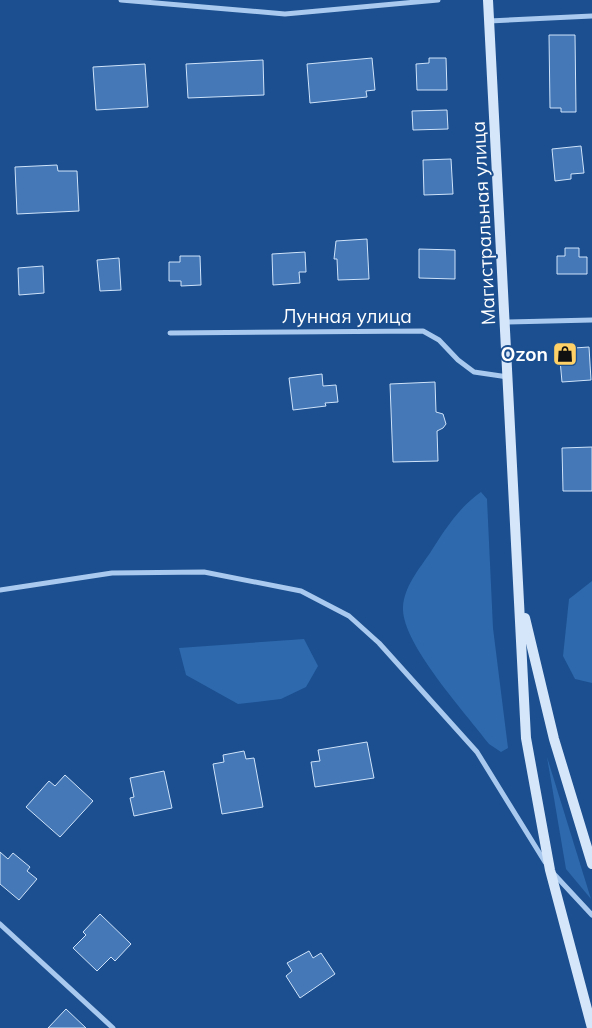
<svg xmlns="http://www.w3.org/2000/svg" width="592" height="1028" font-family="Mulish,sans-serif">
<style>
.green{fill:#2e69ad}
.building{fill:#4478b7;stroke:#cfe3fa}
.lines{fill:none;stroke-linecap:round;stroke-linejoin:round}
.street{stroke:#a9c9ee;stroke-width:5}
.secondary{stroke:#d6e6fa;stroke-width:10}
.labels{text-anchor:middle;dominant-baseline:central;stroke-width:4;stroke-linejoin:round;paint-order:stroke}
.street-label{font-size:19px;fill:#fff;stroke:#1b4f8f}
.poi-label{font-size:19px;font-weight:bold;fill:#fff;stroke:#1b4f8f;text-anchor:end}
</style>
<rect width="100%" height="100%" fill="#1b4f8f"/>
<g class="green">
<path d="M481,492L487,499L493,628L508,748L501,752L489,744C466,713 401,643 403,607C404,587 419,569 430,553C444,531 459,507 481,492Z"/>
<path d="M592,581V683L575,679L563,656L569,599Z"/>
<path d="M304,639L318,666L306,687L281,699L238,704L186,675L179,648Z"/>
<path d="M547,757L591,899L566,869Z"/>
</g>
<g class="building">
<path d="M549,35H575L576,112H561V108H550Z"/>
<path d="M372,58L375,90L366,91L367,97L310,103L307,64Z"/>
<path d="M429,58H446L447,90H417L416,64L429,63Z"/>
<path d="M263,60L264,95L188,98L186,64Z"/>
<path d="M145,64L148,107L96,110L93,67Z"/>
<path d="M447,110L448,129L413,130L412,111Z"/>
<path d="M581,146L584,173L571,174V179L555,181L552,149Z"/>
<path d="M451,159L453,194L424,195L423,160Z"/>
<path d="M57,165L58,171H77L79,211L17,214L15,167Z"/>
<path d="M367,239L369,279L338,280L337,259H334L336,241Z"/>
<path d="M565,248H579V257H587V274H557V256H565Z"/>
<path d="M419,249L455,250V279L419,278Z"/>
<path d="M305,252L306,272H299L300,283L273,285L272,254Z"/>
<path d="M180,256H200L201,285L181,286V281H169V262H180Z"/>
<path d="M119,258L121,290L100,291L97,260Z"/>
<path d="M43,266L44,293L19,295L18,268Z"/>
<path d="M589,347L591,380L562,382L559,349Z"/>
<path d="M322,374L323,386L336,385L338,402L325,403L326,406L293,410L289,378Z"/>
<path d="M435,382L436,412L443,414L446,424L443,428L437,431L438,461L393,462L390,384Z"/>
<path d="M592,447V491H563L562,448Z"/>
<path d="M367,742L374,778L315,787L311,762L320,761L318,750Z"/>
<path d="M244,751L246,759L254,758L263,807L222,814L213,764L224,762L223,755Z"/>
<path d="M164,771L172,808L134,816L130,798L134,797L130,778Z"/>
<path d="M65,775L93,801L60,837L26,807L49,781L55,786Z"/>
<path d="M0,852L8,859L13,853L30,867L27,871L37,879L19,900L0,884Z"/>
<path d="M100,914L131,944L115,961L111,957L97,971L73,948L86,935L83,932Z"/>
<path d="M309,951L313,958L321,953L335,974L300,998L286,976L292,971L287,963Z"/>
<path d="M66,1009L86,1028H48Z"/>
</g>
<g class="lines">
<g class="street">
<path d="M121,0L285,14L438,0"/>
<path d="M489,21L592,16"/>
<path d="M506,322L592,320"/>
<path d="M170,333L423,331L439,340L458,360L474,372L508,377"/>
<path d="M0,590L112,573L204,572L301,591L349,616L379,643L477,752L545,862"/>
<path d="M553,873L592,915"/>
<path d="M0,924L113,1028"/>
</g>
<g class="secondary">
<path d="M488,0L526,738L550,870L592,1028"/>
<path d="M525,618L554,739L592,864"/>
</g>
</g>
<defs>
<symbol id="shop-square" viewBox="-11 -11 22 22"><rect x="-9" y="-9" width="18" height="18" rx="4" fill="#ffd166" stroke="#1b4f8f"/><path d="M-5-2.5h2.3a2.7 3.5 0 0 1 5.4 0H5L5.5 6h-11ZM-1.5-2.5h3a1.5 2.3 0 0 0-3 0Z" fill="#111"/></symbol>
</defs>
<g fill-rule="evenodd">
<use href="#shop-square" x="551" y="340" width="28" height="28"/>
</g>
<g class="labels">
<g class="street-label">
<text transform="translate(483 223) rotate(-93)">Магистральная улица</text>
<text x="347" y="316">Лунная улица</text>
</g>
<g class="poi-label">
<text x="548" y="354">Ozon</text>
</g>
</g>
</svg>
